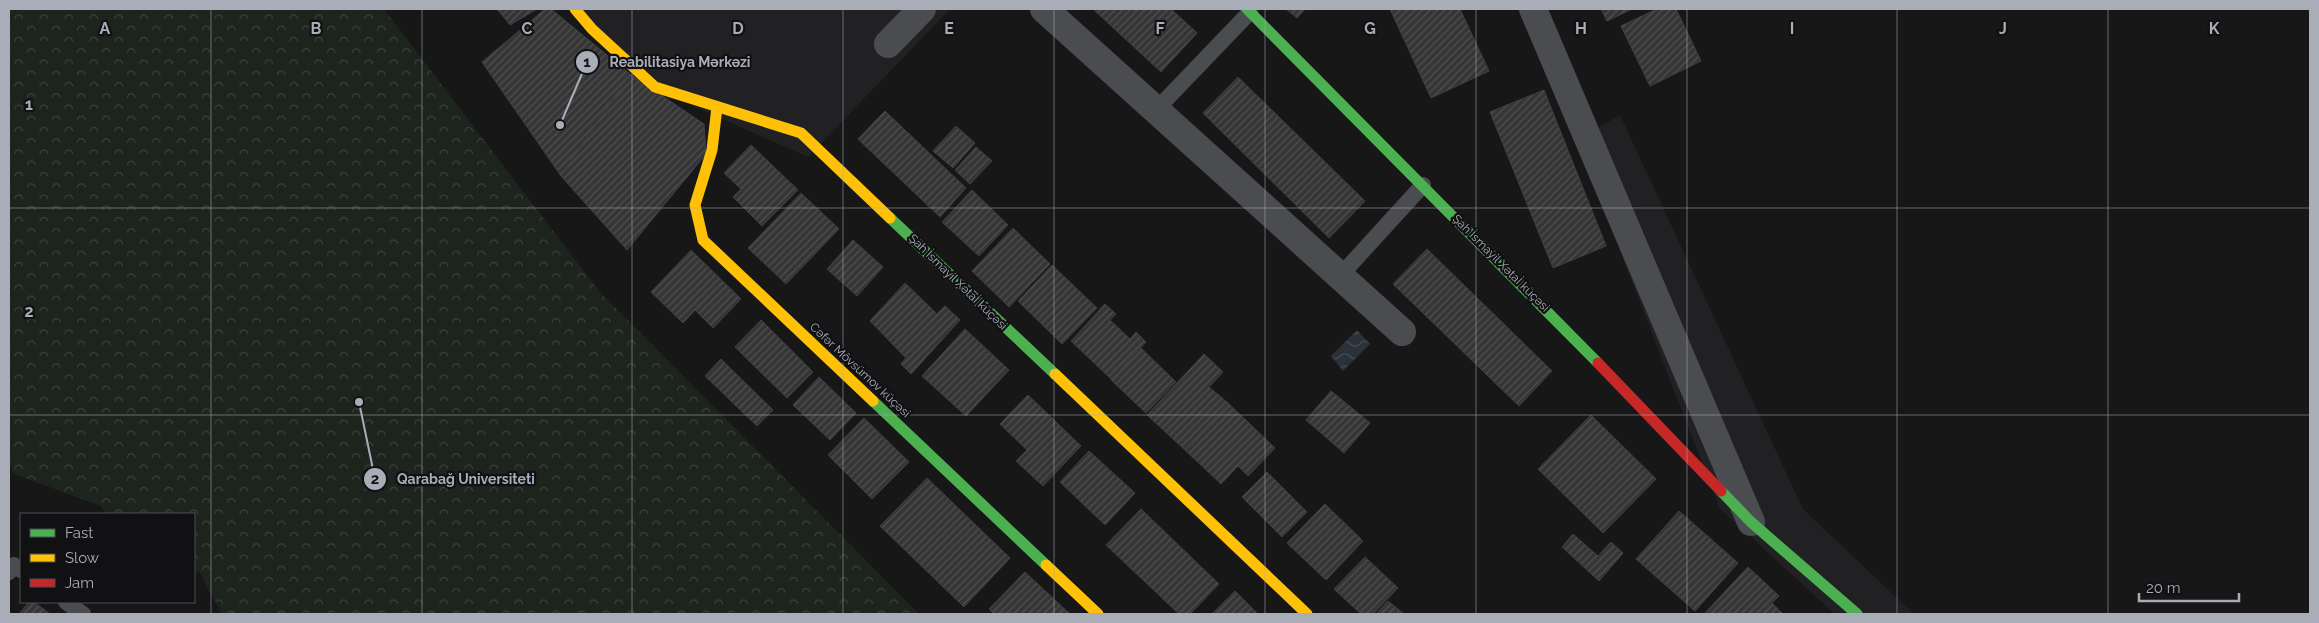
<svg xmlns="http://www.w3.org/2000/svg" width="2319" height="623" font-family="Raleway,sans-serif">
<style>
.built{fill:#212123}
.forest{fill:url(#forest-crowns)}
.water{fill:url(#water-waves)}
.building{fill:url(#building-hatch);stroke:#3f4043}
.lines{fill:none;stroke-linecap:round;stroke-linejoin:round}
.lane{stroke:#4b4c50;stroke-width:16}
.street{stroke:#4b4c50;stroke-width:28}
.fast{stroke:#4caf50;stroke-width:11}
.slow{stroke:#ffc107;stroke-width:11}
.jam{stroke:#c62828;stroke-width:11}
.grid{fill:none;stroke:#a8adb8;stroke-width:1;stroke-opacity:0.55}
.labels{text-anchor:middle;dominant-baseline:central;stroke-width:4.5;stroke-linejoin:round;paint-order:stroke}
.street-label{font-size:12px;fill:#a8adb8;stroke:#111113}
.grid-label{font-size:16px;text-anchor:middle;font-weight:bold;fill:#a8adb8;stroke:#111113;stroke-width:4.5;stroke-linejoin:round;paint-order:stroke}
.leader{fill:none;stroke:#a8adb8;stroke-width:2}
.callout-dot{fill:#a8adb8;stroke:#111113;stroke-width:2}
.mark-label{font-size:15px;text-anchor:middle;font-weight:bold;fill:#111}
.callout-label{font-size:14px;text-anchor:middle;font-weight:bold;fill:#a8adb8;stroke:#111113;stroke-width:4.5;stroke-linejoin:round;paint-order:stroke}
</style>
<defs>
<pattern id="forest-crowns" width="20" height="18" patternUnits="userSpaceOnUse" patternTransform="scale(1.25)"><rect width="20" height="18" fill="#1d241e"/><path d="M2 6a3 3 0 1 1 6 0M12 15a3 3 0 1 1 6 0" fill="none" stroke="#3b413d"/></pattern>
<pattern id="water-waves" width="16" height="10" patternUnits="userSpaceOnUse" patternTransform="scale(1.25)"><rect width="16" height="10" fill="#2a3239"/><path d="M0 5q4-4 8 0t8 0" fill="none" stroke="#464d54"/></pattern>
<pattern id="building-hatch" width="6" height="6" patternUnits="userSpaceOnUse" patternTransform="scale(1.25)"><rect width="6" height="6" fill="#353536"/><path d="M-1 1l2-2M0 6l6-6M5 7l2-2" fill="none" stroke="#4f5051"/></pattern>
</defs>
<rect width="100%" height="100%" fill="#171717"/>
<g class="built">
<path d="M572,9H950L808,157L653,88Z"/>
<path d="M1620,115L1803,509L1914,614H1835L1720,509L1577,140Z"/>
</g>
<path class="forest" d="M9,9H384L599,291L919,614H222L200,573L194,571V514H106L101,506L14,474L9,465Z"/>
<path class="water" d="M1357,330L1370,344L1343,371L1331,356Z"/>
<g class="building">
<path d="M497,9H537L510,25Z"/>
<path d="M545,9H551L630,74L561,176L482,62Z"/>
<path d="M1093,9H1171L1197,33L1161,72Z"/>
<path d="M1286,9H1305L1297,18Z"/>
<path d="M1390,9H1460L1489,71L1431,98Z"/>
<path d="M1601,9H1632L1607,21Z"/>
<path d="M1657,9H1676L1701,61L1650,86L1621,26Z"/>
<path d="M630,74L704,124L706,154L627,250L561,176Z"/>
<path d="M1238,77L1365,201L1329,238L1203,113Z"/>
<path d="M1544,90L1606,246L1553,268L1490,112Z"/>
<path d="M885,111L966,188L940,217L858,139Z"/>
<path d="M956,126L975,143L953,168L933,151Z"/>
<path d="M751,145L798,190L762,226L733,197L741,189L724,173Z"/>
<path d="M976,147L992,161L970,184L955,170Z"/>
<path d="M972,190L1008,225L979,256L942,222Z"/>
<path d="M801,193L839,229L786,284L748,248Z"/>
<path d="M1013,228L1050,264L1009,307L972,271Z"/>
<path d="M853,240L883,267L857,296L827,269Z"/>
<path d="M1427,249L1552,371L1519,406L1393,284Z"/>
<path d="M691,250L741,299L713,328L695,310L683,323L651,292Z"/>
<path d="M1052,265L1097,308L1062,344L1018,301Z"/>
<path d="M905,283L937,314L945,306L960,320L911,374L901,364L906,358L870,321Z"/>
<path d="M1105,304L1116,314L1110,320L1130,339L1136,332L1146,342L1111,379L1071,341Z"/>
<path d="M761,320L813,372L787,398L735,347Z"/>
<path d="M965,329L1009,370L966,416L922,376Z"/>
<path d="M1141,348L1176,382L1146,413L1111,380Z"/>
<path d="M1204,354L1223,372L1209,387L1228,403L1185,450L1147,415Z"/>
<path d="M721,359L773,410L757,426L705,376Z"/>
<path d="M819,377L856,413L830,440L793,405Z"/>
<path d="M1331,391L1370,423L1344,453L1306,420Z"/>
<path d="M1028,395L1081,446L1043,486L1016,461L1027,450L1000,424Z"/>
<path d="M1228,403L1275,448L1248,476L1238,466L1221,484L1185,450Z"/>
<path d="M1591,415L1656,479L1603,533L1538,469Z"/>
<path d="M864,418L909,462L872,499L828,455Z"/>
<path d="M1089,451L1135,493L1105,525L1060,482Z"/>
<path d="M1267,472L1307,512L1282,537L1242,497Z"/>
<path d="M927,478L1010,558L964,607L880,526Z"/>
<path d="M1325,504L1363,541L1326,580L1287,543Z"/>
<path d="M1141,509L1219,584L1190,614H1179L1106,545Z"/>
<path d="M1679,511L1738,563L1695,611L1636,559Z"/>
<path d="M1573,534L1598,556L1611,542L1623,553L1599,581L1562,547Z"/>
<path d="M1365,557L1398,588L1373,614H1361L1334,589Z"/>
<path d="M1748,567L1779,596L1772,603L1783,614H1704Z"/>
<path d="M1025,572L1070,614H994L989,609Z"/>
<path d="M1235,591L1258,614H1212Z"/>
<path d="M1388,601L1404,614H1376Z"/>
<path d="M29,602H34L50,614H19Z"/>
</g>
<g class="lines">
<g class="lane">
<path d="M1156,110L1250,12"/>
<path d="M1340,276L1423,185"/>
<path d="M9,572L14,565L21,570"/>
<path d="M66,602L83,614"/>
</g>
<g class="street">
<path d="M1044,9L1402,332"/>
<path d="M1533,9L1751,522"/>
<path d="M888,44L922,9"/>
</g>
<g class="fast">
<path d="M1247,9L1598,363"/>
<path d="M890,218L1055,374"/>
<path d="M873,401L1046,565"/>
<path d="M1721,491L1751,522L1857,614"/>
</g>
<g class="slow">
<path d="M575,9L592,29L655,87L801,133L890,218"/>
<path d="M717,107L712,150L695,205L703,240L873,401"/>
<path d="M1055,374L1307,614"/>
<path d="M1046,565L1098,614"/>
</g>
<path class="jam" d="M1598,363L1721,491"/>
</g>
<path class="grid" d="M211,9V614M422,9V614M632,9V614M843,9V614M1054,9V614M1265,9V614M1476,9V614M1687,9V614M1897,9V614M2108,9V614M9,208H2310M9,415H2310"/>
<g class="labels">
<g class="street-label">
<text transform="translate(1501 263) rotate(45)">Şah İsmayil Xətaİ küçəsi</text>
<text transform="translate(958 282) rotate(44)">Şah İsmayil Xətaİ küçəsi</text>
<text transform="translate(860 370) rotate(43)">Cəfər Mövsümov küçəsi</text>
</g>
</g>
<g class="grid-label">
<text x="105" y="34">A</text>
<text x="316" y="34">B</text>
<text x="527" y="34">C</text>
<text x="738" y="34">D</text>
<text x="949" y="34">E</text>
<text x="1160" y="34">F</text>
<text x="1370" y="34">G</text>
<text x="1581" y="34">H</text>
<text x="1792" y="34">I</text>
<text x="2003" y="34">J</text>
<text x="2214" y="34">K</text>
<text x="29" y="110">1</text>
<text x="29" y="317">2</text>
</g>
<path class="leader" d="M560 125L587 62M359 402L375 479"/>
<g class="callout-dot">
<circle cx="560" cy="125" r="5"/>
<circle cx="359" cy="402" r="5"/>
<circle cx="587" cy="62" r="12"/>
<circle cx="375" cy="479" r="12"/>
</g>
<g class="mark-label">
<text x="587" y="67">1</text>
<text x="375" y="484">2</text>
</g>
<g class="callout-label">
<text x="680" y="67">Reabilitasiya Mərkəzi</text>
<text x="466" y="484">Qarabağ Universiteti</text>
</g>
<rect width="2319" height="623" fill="none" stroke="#a8adb8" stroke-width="20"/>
<rect x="20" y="513" width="175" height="90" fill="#111113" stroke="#4d4f55"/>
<rect x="30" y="529" width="25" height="8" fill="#4caf50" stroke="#4d4f55"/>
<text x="65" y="538" font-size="15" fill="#a8adb8">Fast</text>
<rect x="30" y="554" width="25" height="8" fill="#ffc107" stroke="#4d4f55"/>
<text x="65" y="563" font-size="15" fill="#a8adb8">Slow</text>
<rect x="30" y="579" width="25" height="8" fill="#c62828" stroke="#4d4f55"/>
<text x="65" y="588" font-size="15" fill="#a8adb8">Jam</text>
<path d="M2139 593v8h100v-8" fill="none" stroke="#a8adb8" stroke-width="2.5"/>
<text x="2146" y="593" font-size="15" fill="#a8adb8" stroke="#111113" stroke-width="4" paint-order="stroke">20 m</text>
</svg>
